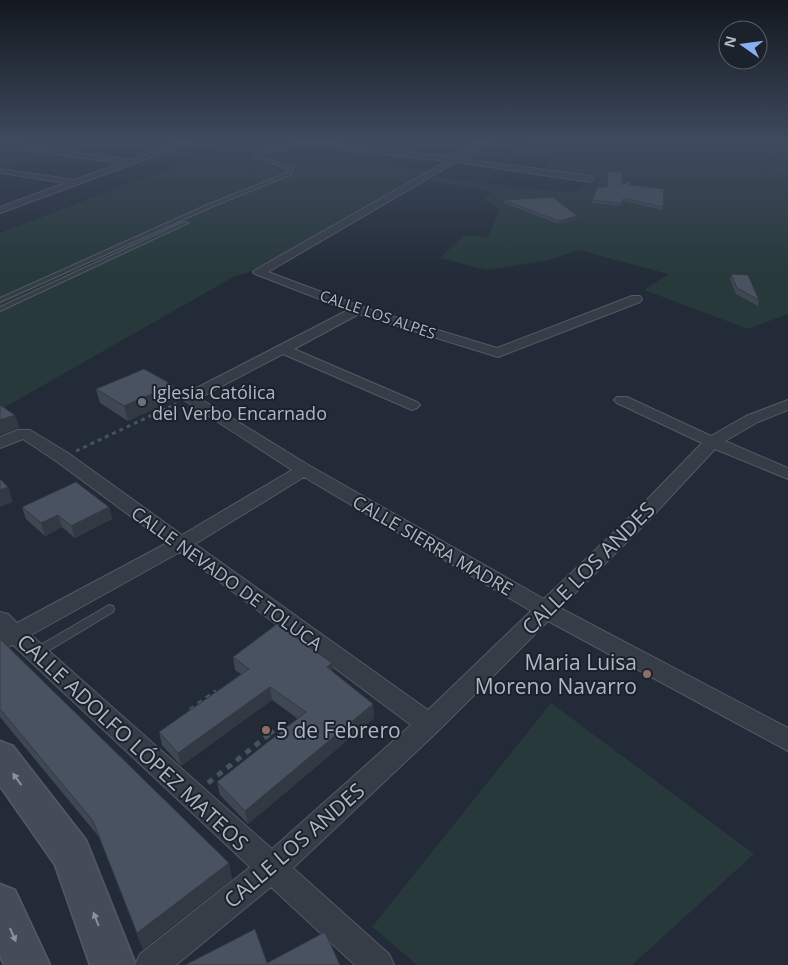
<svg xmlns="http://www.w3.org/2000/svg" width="788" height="965" font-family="'Open Sans',sans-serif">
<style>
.green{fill:#27393a}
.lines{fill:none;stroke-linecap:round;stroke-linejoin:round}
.service-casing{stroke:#535a65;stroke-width:2}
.minor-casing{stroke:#535a65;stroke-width:2}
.secondary-casing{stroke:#535a65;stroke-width:3}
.path-far4{stroke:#445457;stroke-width:1;stroke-dasharray:2 2;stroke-linecap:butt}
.path-far3{stroke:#445457;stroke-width:2.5;stroke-dasharray:3 3;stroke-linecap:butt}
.path-far2{stroke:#445457;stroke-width:3;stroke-dasharray:4 4;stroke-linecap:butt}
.path-far1{stroke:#445457;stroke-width:4;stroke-dasharray:5 5;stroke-linecap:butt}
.path{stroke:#445457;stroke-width:5;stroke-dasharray:6 6;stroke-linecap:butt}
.service{fill:#363d47;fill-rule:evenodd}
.minor{fill:#363d47;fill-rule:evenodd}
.secondary{fill:#444c5a;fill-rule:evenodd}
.wall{fill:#3f4753}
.shaded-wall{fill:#333943}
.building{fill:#495260;stroke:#333943}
.oneway{fill:#8a929f}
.worship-dot{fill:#6b7280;stroke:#1b222c;stroke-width:2}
.education-dot{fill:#8d6e63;stroke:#1b222c;stroke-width:2}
.labels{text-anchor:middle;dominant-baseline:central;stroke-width:4;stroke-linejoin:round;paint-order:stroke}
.far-street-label{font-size:15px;fill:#b0b7c4;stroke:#1b222c}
.poi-label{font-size:18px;fill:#b0b7c4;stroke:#1b222c;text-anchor:start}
.street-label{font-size:18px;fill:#b0b7c4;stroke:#1b222c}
.near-street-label{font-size:21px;fill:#b0b7c4;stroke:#1b222c}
.near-poi-label{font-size:21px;fill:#b0b7c4;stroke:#1b222c;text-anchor:end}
</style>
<rect width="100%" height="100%" fill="#222b37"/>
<g class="green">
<path d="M0,142L32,143L22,146V150L9,155L32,158L0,169Z"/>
<path d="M528,142H788V314L748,329L644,290L668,274L579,250L549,260L486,270L440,258L465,235L488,237L500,210L484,198L493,192L429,181L438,177L516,188L575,192L599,178L544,170L551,159L511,154Z"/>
<path d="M241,144L429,171L247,273L235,276L0,410V233L184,163Z"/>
<path d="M551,703L754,854L632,965H417L372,927Z"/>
</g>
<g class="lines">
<defs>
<g id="service">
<path d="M286,147L285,149L266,152L259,156L293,168L290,175L211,207L0,302V298L207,205L287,173L290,170L254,156L264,150Z"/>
<path d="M184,222L188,223L0,311V307Z"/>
<path d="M109,605L113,606L114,609L113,612L40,656L36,657L32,656L30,653L32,650Z"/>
</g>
<g id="minor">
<path d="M181,142H192L0,213V207L65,183L2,173H0V169L75,180L121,163L29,150L25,148L26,146L130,160Z"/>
<path d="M292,142H315L453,157L481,142H490L463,159L590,176L594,179L590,182L456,162L268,272L362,307L497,348L632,296H640L642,299L640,302L498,357L359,314L294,349L417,402L420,405L417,408L412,410L283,354L199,398L310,466L544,599L634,513L702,443L617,403L614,400L617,397H627L711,436L746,416L788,400V410L758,422L725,441L788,468V479L715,449L648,521L560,608L788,728V751L548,621L438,731L293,868L389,954L394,965H355L271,887L176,965H135L140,954L250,867L13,645L0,650V612L8,614L17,623L167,543L56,461L23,439L0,448V437L18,430H30L68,453L182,535L292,470L181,398L183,395L348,310L255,274L253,272L255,270L447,161L296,144ZM304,477L531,611L428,710L195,544ZM180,552L411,725L272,849L31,635Z"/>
</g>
<g id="secondary">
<path d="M0,741L13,746L86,840L136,965H90L55,865L0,786Z"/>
<path d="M0,884L15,890L50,965H4L0,956Z"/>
</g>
</defs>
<use href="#service" class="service-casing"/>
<use href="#minor" class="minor-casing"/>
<use href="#secondary" class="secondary-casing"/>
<path class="path-far4" d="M788,149L765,156V161L788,174"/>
<path class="path-far3" d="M163,410L177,403"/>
<path class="path-far2" d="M76,451L165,409"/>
<g class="path-far1">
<path d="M190,710L216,691"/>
<path d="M270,734L277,728"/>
</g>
<path class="path" d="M208,783L271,733"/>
<use href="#service" class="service"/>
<use href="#minor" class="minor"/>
<use href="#secondary" class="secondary"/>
</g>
<g class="wall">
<path d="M622,185H629L663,207L662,210L623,201L621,206L591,203L592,200L607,187Z"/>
<path d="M504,200L577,216V219L559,224L504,203Z"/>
<path d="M731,274L759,300L758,306L736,294L730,279Z"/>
<path d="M173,385L175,399L128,421L100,403L96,389Z"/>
<path d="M22,507H109L112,519L75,538L62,527L45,536L26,519Z"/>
<path d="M0,639L229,863L232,879L143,949L99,837L0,717Z"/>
<path d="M233,657L332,672L373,704L374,718L248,824L220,795L217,782L298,719L272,700L181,766L162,745L159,732L241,674L235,670Z"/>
</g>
<g class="shaded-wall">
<path d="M577,216V219L559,224V221Z"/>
<path d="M173,385L175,399L128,421L124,406Z"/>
<path d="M15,415L20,428L0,435V420Z"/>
<path d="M8,487L13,502L0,507V490Z"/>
<path d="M109,507L112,519L75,538L71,526Z"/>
<path d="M58,515L62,527L45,536L41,523Z"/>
<path d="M332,663L333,676L327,667Z"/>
<path d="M270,687L272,700L181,766L178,753Z"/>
<path d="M373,704L374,718L248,824L245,811Z"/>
<path d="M229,863L232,879L143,949L137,933Z"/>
</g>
<g class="building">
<path d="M608,171L622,172V185L631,180L629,185L664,189L663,207L624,198L622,203L592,200L598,187H607Z"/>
<path d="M553,197L577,216L559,221L504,200Z"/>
<path d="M731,274L748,275L759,300L737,288Z"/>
<path d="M144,369L173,385L124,406L96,389Z"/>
<path d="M0,405L15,415L0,420Z"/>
<path d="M0,479L8,487L0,490Z"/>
<path d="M76,482L109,507L71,526L58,515L41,523L22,507Z"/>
<path d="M277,624L332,663L327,667L373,704L245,811L217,782L306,712L270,687L178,753L159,732L249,669L233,657Z"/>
<path d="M0,639L229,863L137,933L93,821L0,709Z"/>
<path d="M255,929L267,963L325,932L340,965H185Z"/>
</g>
<defs><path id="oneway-solid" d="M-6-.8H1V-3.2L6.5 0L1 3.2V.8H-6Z" transform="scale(1.25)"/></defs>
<g class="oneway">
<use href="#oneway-solid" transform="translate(17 779) rotate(-126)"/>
<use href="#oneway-solid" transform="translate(96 919) rotate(-111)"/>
<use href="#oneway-solid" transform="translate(13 935) rotate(66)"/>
</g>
<linearGradient id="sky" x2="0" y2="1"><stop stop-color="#13181e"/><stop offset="0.51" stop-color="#3e4a5e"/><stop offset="1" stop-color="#3e4a5e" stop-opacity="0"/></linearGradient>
<rect width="788" height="277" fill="url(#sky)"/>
<circle class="worship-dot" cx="142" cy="402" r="5"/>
<g class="education-dot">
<circle cx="647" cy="674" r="5"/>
<circle cx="266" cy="730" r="5"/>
</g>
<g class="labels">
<g class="far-street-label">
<text transform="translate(378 314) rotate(19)">CALLE LOS ALPES</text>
</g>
<g class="poi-label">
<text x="152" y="392">Iglesia Católica<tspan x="152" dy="21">del Verbo Encarnado</tspan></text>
</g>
<g class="street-label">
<text transform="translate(433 545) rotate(30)">CALLE SIERRA MADRE</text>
<text transform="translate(227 578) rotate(36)">CALLE NEVADO DE TOLUCA</text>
</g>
<g class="near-street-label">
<text transform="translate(588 568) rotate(-45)">CALLE LOS ANDES</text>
<text transform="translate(133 742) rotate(43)">CALLE ADOLFO LÓPEZ MATEOS</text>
<text transform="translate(294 845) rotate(-41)">CALLE LOS ANDES</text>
</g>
<g class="near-poi-label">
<text x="637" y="662">Maria Luisa<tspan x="637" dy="24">Moreno Navarro</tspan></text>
<text x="276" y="730" text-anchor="start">5 de Febrero</text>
</g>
</g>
<g transform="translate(743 45) rotate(284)"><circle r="24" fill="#1b222c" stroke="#575e69"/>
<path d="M0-4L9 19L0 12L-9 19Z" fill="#8aafef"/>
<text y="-8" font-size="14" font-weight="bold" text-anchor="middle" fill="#b0b7c4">N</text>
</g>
</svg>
